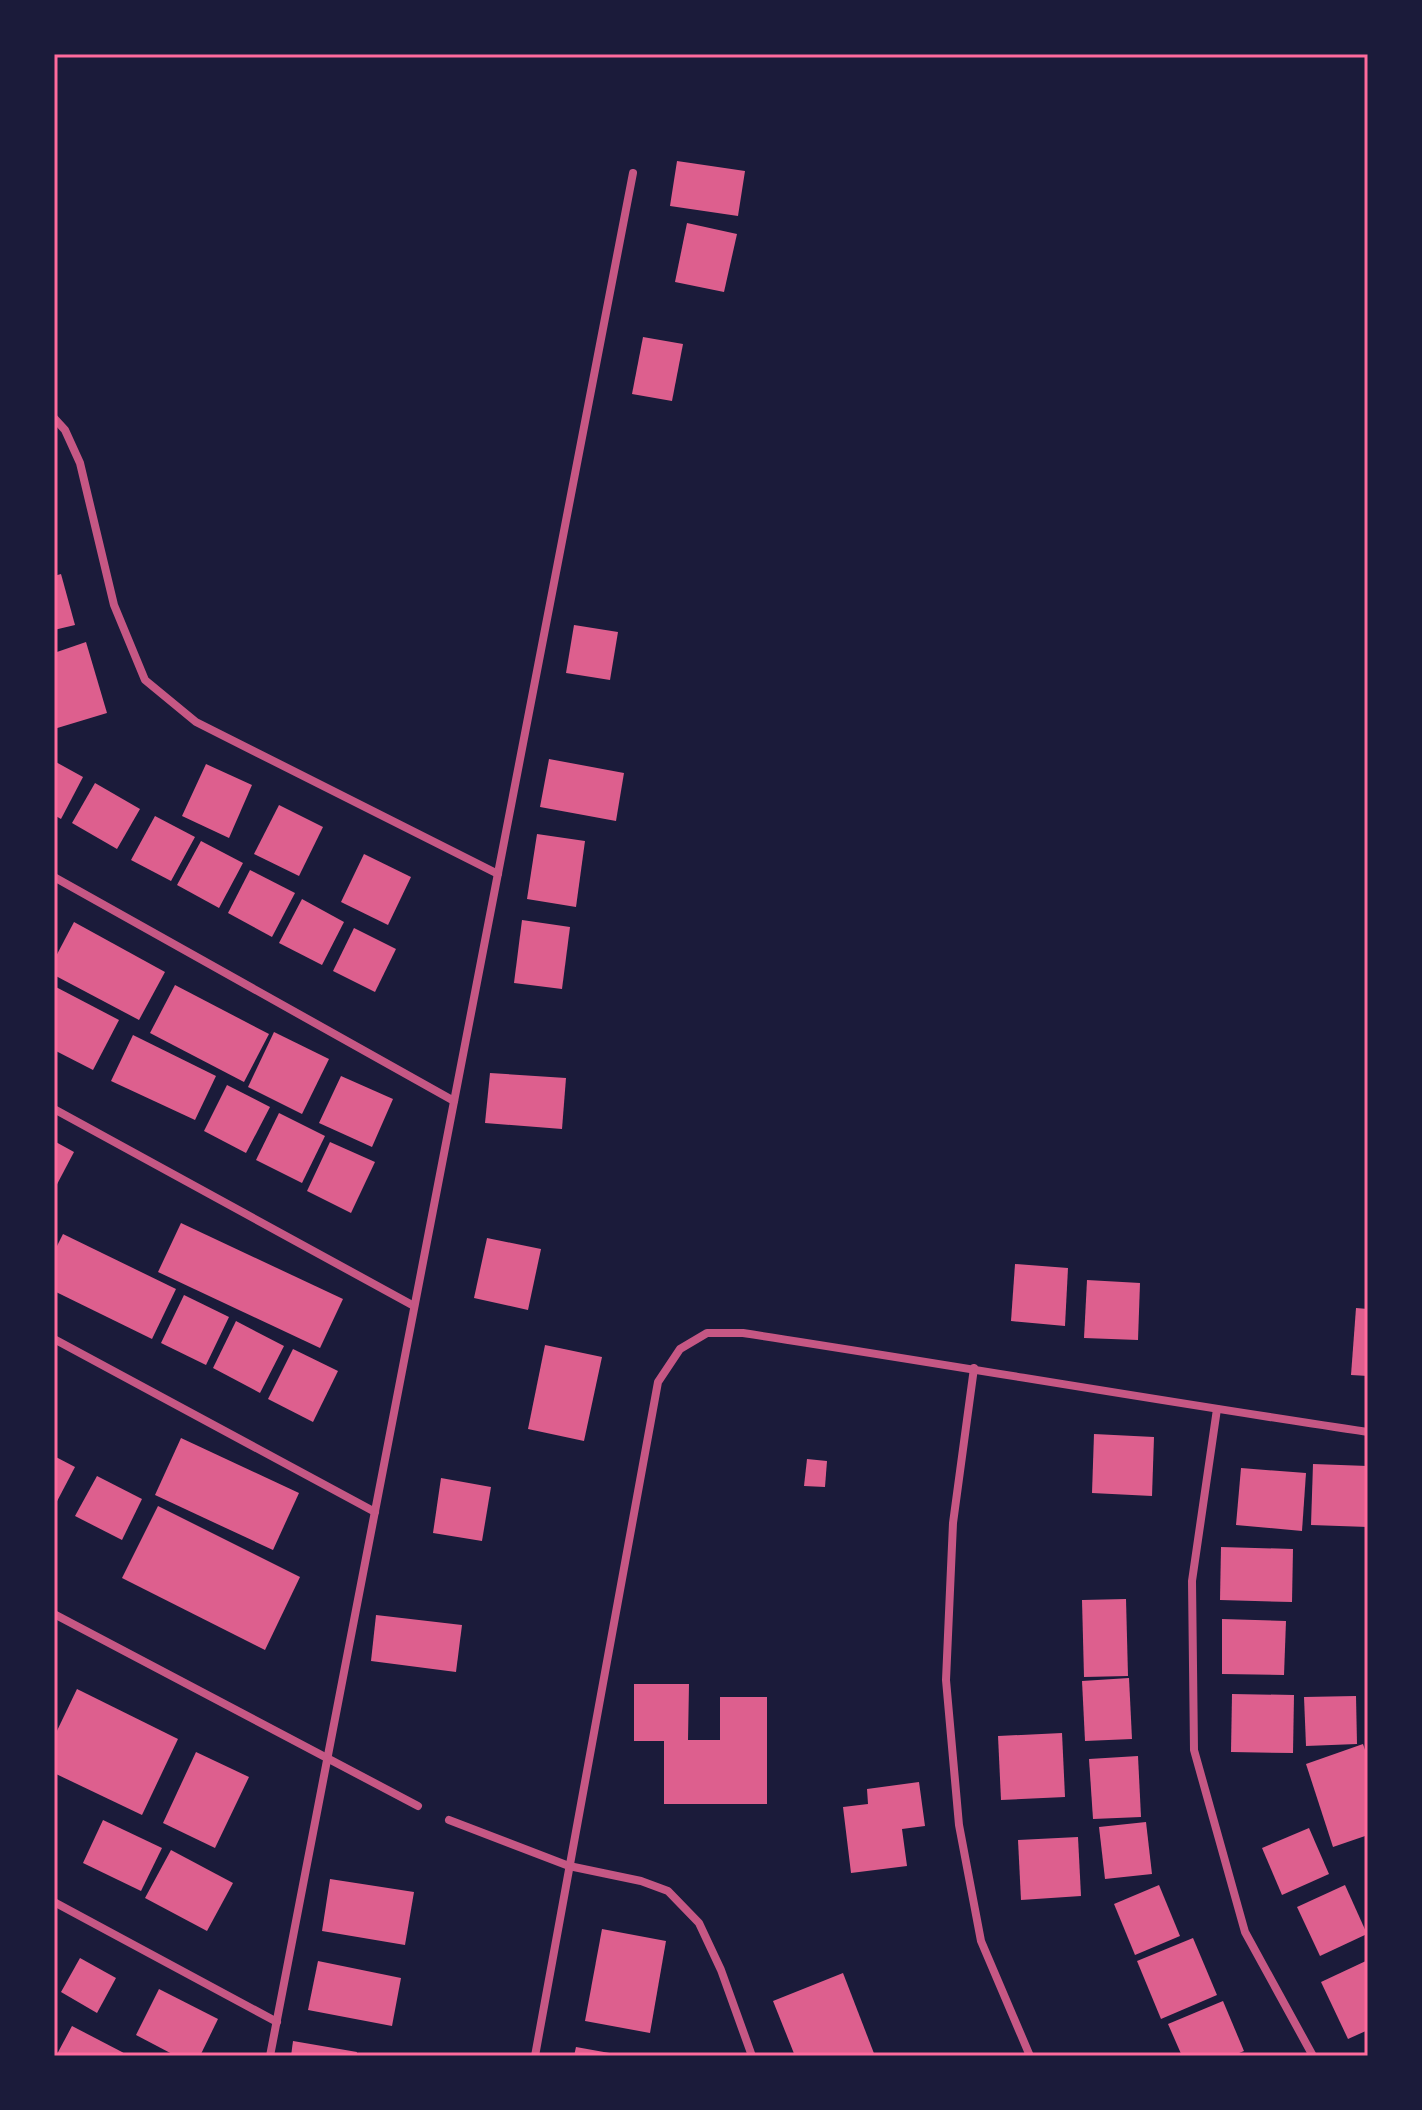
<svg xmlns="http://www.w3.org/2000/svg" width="1422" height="2110" font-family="'Public Sans',sans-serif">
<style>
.building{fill:#dd5f8e}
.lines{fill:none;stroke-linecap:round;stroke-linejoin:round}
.minor{stroke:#c65784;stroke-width:8}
.neatline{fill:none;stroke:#ff6b9d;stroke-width:3}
</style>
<rect width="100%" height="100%" fill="#1b1b3a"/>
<g class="building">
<path d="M677,161L745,171L738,216L670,206Z"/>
<path d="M687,223L737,234L724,292L675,282Z"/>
<path d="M643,337L683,344L672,401L632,394Z"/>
<path d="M61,574L75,625L54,630V576Z"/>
<path d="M574,625L618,632L610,680L566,673Z"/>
<path d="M86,642L107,713L54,729V653Z"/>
<path d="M549,759L624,773L616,821L540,807Z"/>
<path d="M54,761L83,777L61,819L54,815Z"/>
<path d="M206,764L252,785L229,838L182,816Z"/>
<path d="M95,783L140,809L117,849L72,823Z"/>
<path d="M279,805L323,827L299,876L254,854Z"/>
<path d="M155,816L195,837L171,881L131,860Z"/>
<path d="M537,834L585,841L576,907L527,899Z"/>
<path d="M201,841L243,863L219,908L177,885Z"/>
<path d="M364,854L411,877L388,925L341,902Z"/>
<path d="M250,870L295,893L272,937L228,913Z"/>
<path d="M302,899L344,922L322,965L279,943Z"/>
<path d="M522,920L570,927L562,989L514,983Z"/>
<path d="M74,922L165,972L139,1020L54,975V960Z"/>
<path d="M354,928L396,949L375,992L333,971Z"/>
<path d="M175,985L269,1034L244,1082L150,1033Z"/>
<path d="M54,986L119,1020L93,1070L54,1050Z"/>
<path d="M274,1032L329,1059L302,1114L248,1087Z"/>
<path d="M133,1035L216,1076L195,1120L111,1081Z"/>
<path d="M490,1073L566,1078L562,1129L485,1123Z"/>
<path d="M341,1076L393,1099L372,1147L319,1123Z"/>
<path d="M227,1085L270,1107L246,1153L204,1131Z"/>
<path d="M279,1113L325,1136L302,1183L256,1160Z"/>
<path d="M54,1141L74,1152L54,1190Z"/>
<path d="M330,1142L375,1162L351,1213L307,1191Z"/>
<path d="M181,1223L343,1299L320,1348L158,1272Z"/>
<path d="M63,1234L176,1289L152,1339L54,1291V1252Z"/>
<path d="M487,1238L541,1249L528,1310L474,1298Z"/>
<path d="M1015,1264L1068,1268L1065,1326L1011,1321Z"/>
<path d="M1087,1280L1140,1283L1138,1340L1084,1338Z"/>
<path d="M184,1295L229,1317L206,1365L161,1343Z"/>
<path d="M1356,1308L1368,1309V1376L1351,1375Z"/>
<path d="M236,1321L284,1346L260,1393L213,1368Z"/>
<path d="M545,1345L602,1357L584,1441L528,1429Z"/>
<path d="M293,1349L338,1371L313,1422L268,1399Z"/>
<path d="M1094,1434L1154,1437L1152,1496L1092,1493Z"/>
<path d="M181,1438L299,1493L273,1550L155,1495Z"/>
<path d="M54,1456L75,1467L54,1507Z"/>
<path d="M807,1459L827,1461L825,1487L804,1486Z"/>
<path d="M1313,1464L1368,1466V1527L1311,1525Z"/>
<path d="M1241,1468L1306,1473L1302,1531L1236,1525Z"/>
<path d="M97,1476L142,1499L122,1540L75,1516Z"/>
<path d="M441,1478L491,1487L482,1541L433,1533Z"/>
<path d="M158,1506L300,1577L265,1650L122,1578Z"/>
<path d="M1221,1547L1293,1549L1292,1602L1220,1600Z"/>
<path d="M1126,1599L1128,1676L1084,1677L1082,1600Z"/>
<path d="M376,1615L462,1625L456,1672L371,1661Z"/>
<path d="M1222,1619L1286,1621L1284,1675L1222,1674Z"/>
<path d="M1129,1678L1132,1739L1085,1741L1082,1681Z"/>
<path d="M634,1684H689L688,1740H720V1697H767V1804H664V1741H634Z"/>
<path d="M77,1689L178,1739L142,1815L54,1773V1737Z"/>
<path d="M1232,1694L1294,1695L1293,1753L1231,1752Z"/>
<path d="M1356,1696L1357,1744L1306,1746L1304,1697Z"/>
<path d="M1062,1733L1065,1797L1001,1800L998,1736Z"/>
<path d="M1363,1744L1368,1759V1835L1333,1847L1306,1764Z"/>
<path d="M196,1752L249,1777L215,1848L163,1823Z"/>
<path d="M1138,1756L1141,1817L1093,1819L1089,1759Z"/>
<path d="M919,1782L925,1826L902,1829L907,1866L851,1873L843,1807L868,1804L867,1789Z"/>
<path d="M103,1820L162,1848L141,1891L83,1863Z"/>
<path d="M1146,1822L1152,1874L1105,1879L1099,1827Z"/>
<path d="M1309,1828L1329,1874L1282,1895L1262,1848Z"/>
<path d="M1078,1837L1081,1896L1021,1900L1018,1840Z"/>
<path d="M171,1850L233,1883L207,1931L145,1898Z"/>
<path d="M330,1879L414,1892L405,1945L322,1931Z"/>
<path d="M1159,1885L1180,1936L1135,1955L1114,1904Z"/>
<path d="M1345,1885L1367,1934L1320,1956L1297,1907Z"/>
<path d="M602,1929L666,1941L650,2033L585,2021Z"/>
<path d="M1193,1938L1217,1995L1161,2019L1137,1961Z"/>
<path d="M80,1958L116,1978L97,2013L61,1992Z"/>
<path d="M1368,1960V2030L1348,2039L1321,1982Z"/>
<path d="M318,1961L401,1978L392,2026L308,2010Z"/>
<path d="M843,1973L875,2056H795L773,2001Z"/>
<path d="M159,1989L218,2019L200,2056H176L136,2035Z"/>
<path d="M1223,2001L1244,2051L1232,2056H1182L1168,2024Z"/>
<path d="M72,2026L122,2052L128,2056H56Z"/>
<path d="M293,2041L357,2052L356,2056H291Z"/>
<path d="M576,2047L615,2054V2056H574Z"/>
</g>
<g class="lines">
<g class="minor">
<path d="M54,418L65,430L80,463L114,605L145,680L196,722L498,874"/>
<path d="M54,877L454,1101"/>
<path d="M54,1109L414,1306"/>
<path d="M54,1339L375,1512"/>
<path d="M974,1368L953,1523L946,1680L959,1825L981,1941L1030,2056"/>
<path d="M1217,1409L1192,1581L1194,1750L1245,1932L1313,2056"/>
<path d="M54,1614L418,1806"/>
<path d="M449,1820L569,1866L641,1881L668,1891L699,1923L721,1970L752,2056"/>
<path d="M54,1902L277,2022"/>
<path d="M270,2056L633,173"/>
<path d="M535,2056L658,1382L680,1349L707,1333H743C952,1365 1159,1401 1368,1432"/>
</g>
</g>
<rect width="1422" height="2110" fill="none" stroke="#1b1b3a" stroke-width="112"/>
<rect x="56" y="56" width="1310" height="1998" class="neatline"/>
</svg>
